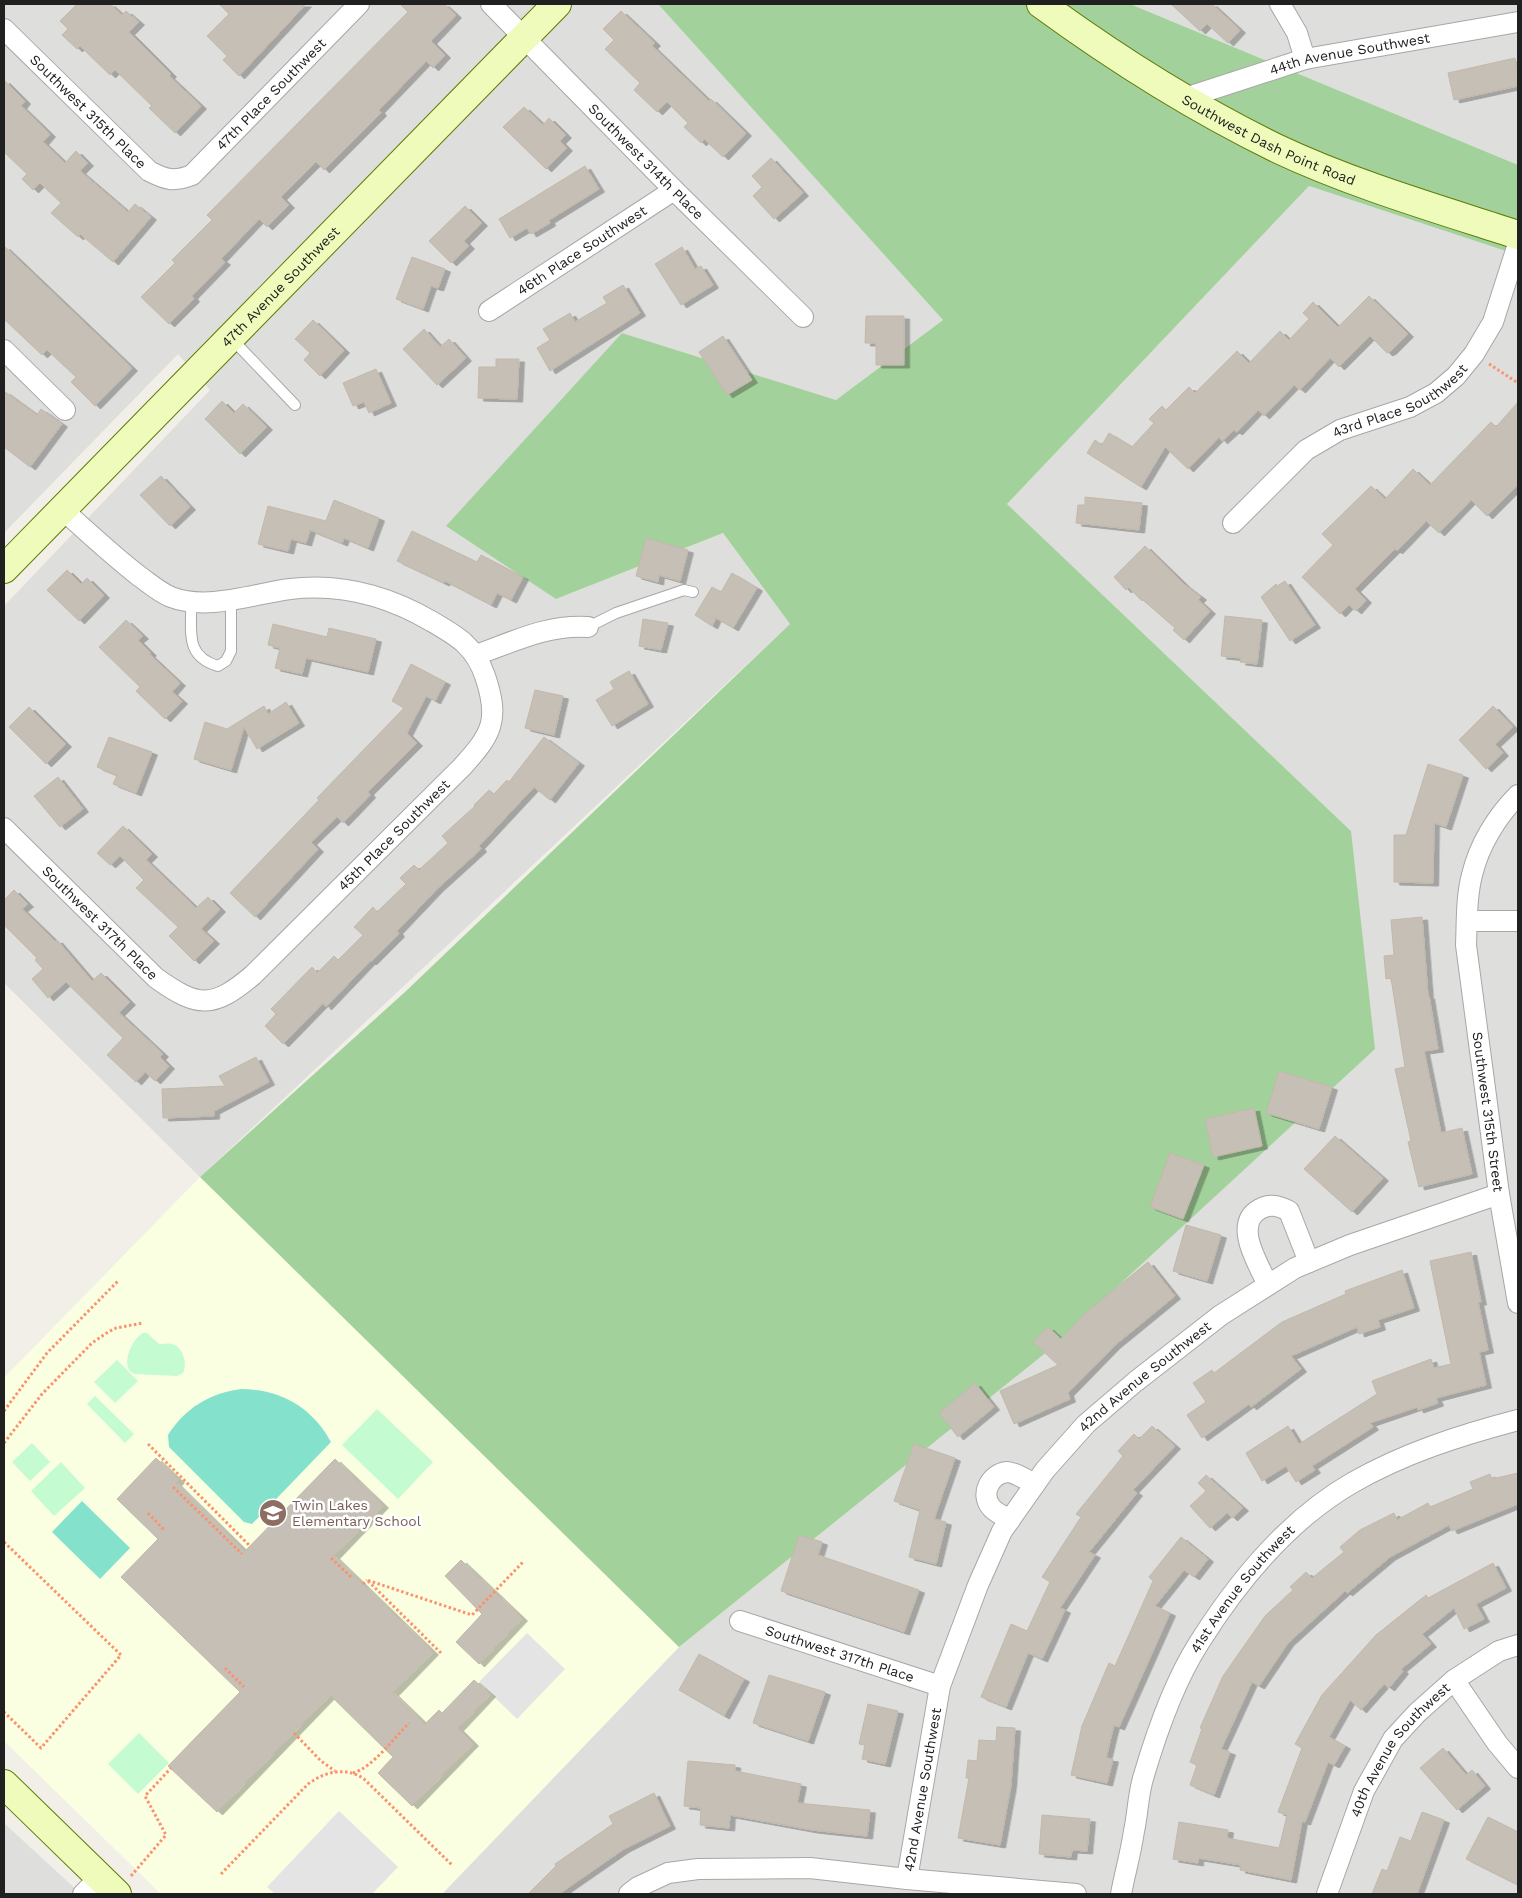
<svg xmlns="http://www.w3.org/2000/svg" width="1522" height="1898" font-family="'Work Sans',sans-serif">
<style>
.residential{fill:#dededd}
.education{fill:#fbffe2}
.forest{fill:#a3d19b}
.park{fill:#c4fbd1}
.pitch{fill:#84e1cb}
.parking{fill:#e4e4e4}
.building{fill:#c6bfb6;stroke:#c3b8a9;filter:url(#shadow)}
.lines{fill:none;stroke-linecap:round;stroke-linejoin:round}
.lane-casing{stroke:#a7a7a7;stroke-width:12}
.street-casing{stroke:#a7a7a7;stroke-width:22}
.secondary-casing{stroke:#5d7c03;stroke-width:30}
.path{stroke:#fc916d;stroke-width:3;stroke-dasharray:2.5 2.5;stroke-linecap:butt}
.lane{stroke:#fff;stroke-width:10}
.street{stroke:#fff;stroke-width:20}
.secondary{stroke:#eefbbb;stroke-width:28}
.labels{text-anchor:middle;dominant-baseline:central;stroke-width:5;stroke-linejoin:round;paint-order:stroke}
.street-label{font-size:14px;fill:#202020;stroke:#fff}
.education-label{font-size:14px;fill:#785e54;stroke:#fff;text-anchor:start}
</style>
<defs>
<filter id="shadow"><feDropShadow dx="5.5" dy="3" stdDeviation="0" flood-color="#0004"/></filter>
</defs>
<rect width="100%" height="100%" fill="#f1efe7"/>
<g class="residential">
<path d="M4,4H658L943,320L836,400L622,333L556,599L723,533L790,624L200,1177L4,983V606L210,390L178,354L4,533Z"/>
<path d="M1130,4H1518V165Z"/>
<path d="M1309,186L1518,255V1894H442L679,1647L1043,1355L1351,831L1007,504Z"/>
<path d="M4,1823L81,1894H4Z"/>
</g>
<path class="education" d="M200,1177L679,1647L442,1894H161L4,1741V1378Z"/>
<path class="forest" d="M658,4H1130L1518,165V255L1309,186L1007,504L1351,831L1375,1049L1043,1355L679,1647L200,1177L405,992L790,624L723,533L556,599L446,526L622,333L836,400L943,320Z"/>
<g class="park">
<path d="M143,1333H147L159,1344C163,1344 168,1343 172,1344C183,1347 188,1364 183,1373L177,1376L134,1374C119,1366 132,1339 143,1333Z"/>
<path d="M117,1360L138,1381L115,1403L94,1382Z"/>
<path d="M95,1396L134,1434L125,1443L87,1404Z"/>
<path d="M377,1409L433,1462L398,1499L342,1445Z"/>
<path d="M32,1443L50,1462L30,1481L12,1462Z"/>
<path d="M61,1462L85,1488L54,1516L31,1491Z"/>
<path d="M139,1733L169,1763L138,1794L108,1764Z"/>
</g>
<g class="pitch">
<path d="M241,1389C280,1389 312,1407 331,1442L252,1524L244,1522L169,1447L168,1435C185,1408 210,1393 241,1389Z"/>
<path d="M82,1501L130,1548L100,1579L52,1532Z"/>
</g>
<g class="parking">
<path d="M527,1633L565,1669L517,1719L479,1682Z"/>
<path d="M339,1811L398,1867L372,1894H275L267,1887Z"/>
</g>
<g class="building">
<path d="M77,4H110L122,15L126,11L139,22L129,32L171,74L169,76L201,106L175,133L149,108L152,106L115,70L110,75L80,46L77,49L62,35L68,29L60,21Z"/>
<path d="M219,4H306L239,76L223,60L227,56L207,36L229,14Z"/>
<path d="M400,4H444L456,15L431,41L445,55L433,68L426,61L379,110L381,113L324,170L316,162L281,197L289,205L267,227L259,219L221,259L225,262L192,296L194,299L169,324L141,297L175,263L172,260L212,220L207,215L408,12Z"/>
<path d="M1171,4H1212L1240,30L1228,43L1207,24L1200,31Z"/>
<path d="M621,11L655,43L652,46L709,101L711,99L746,133L723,157L704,139L701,143L684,127L688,123L667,102L657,112L634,90L640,83L605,49L614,40L603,29Z"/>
<path d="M1515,58L1518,73V86L1454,100L1448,73Z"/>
<path d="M4,80L25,101L21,106L50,134L43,142L65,163L76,151L88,163L80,171L128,212L135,204L151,217L113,262L80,234L78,237L51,213L61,203L40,183L33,190L22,179L27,174L4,152Z"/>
<path d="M524,107L543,125L549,118L566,135L560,141L567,148L546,169L503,127Z"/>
<path d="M771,158L803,193L774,219L753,196L762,187L752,176Z"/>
<path d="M585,166L599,189L549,220L550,223L531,234L527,228L510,238L499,219Z"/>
<path d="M465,206L482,223L464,241L469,246L451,263L429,241Z"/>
<path d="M4,246L132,368L95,406L71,382L76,377L47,350L42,355L4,319Z"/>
<path d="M682,247L695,269L701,266L713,285L681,305L655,264Z"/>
<path d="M412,257L445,269L438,288L431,286L423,309L396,299Z"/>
<path d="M623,285L640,313L550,371L537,348L550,340L543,329L570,313L575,322L607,303L603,297Z"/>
<path d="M1369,296L1408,334L1391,351L1387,353L1370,336L1339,367L1330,358L1300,390L1294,385L1264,416L1258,410L1237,432L1234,430L1222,441L1219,437L1188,469L1165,447L1141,487L1087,453L1095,440L1102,445L1109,433L1132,447L1154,423L1149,419L1162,406L1166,410L1189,387L1195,393L1237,351L1249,363L1280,331L1289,340L1309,319L1303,313L1313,302L1338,327Z"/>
<path d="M866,316H904V365H876V343H865Z"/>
<path d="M313,320L344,350L320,376L304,360L310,353L295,339Z"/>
<path d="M424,329L440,347L449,339L466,358L437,385L403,349Z"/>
<path d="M723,336L752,380L727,395L699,352Z"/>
<path d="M496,359H519L517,399L478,398L479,367H496Z"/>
<path d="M376,369L391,403L369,413L364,402L353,406L343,383Z"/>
<path d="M4,391L37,415L41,409L62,424L30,467L4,447Z"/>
<path d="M222,401L234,413L243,404L267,427L240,454L205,419Z"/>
<path d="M1518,402V485L1487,516L1471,500L1439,533L1426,521L1397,551L1395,549L1355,589L1366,600L1356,611L1349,605L1340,614L1302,577L1333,545L1322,534L1371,486L1385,499L1413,469L1430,485L1491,422L1496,427Z"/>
<path d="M161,476L190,507L170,526L140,495Z"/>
<path d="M1085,497L1142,503L1139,530L1076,523L1078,505H1085Z"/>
<path d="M334,500L379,518L368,548L344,538L342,543L310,530L306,543L291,539L288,551L258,544L268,506L326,521Z"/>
<path d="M412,531L477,562L481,555L523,577L511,600L497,593L491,605L445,581L444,583L397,561Z"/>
<path d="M646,538L688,550L680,581L659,575L658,582L636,576Z"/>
<path d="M1145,546L1185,585L1201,597L1198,600L1210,611L1184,640L1173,630L1175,628L1143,600L1142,601L1128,587L1126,590L1114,577Z"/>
<path d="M67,570L81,584L87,578L104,595L79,621L47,590Z"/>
<path d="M732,573L757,588L733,628L716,618L712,626L695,615L712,587L721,592Z"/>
<path d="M1285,581L1315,625L1290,641L1261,597L1276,584L1277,586Z"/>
<path d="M1225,616L1262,620L1257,664L1240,662L1241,658L1221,656Z"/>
<path d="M643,619L668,623L661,650L639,646Z"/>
<path d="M126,620L143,636L138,640L151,653L149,654L180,683L172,692L182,701L165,719L136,691L140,687L99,647Z"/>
<path d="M273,624L327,637L329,628L376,639L368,672L306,658L302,674L275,668L280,648L268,645Z"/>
<path d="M411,664L445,682L435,701L426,696L407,733L417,743L368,792L370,795L343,823L337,817L311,842L318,849L255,917L230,893L319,800L317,798L404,708L392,701Z"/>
<path d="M629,671L648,704L612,726L596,700L614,689L610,682Z"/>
<path d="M535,690L563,696L554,735L525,728Z"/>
<path d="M286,702L299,723L257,749L244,727L231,770L194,759L205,722L227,729L264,706L268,714Z"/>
<path d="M1493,706L1513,727L1495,744L1503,753L1486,769L1459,740Z"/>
<path d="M29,707L66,744L46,764L9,727Z"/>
<path d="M109,737L152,752L136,793L113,784L117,775L97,767Z"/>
<path d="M544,737L579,763L550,800L534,787L479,846L481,849L438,888L397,931L399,934L371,962L370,961L326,1007L323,1003L283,1044L265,1026L276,1014L271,1009L312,967L317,973L334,956L338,960L363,935L354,927L373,907L377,912L406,884L400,878L414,865L419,870L448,843L442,836L475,806L474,805L489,790L494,794L507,780L509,782Z"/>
<path d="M1428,764L1463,775L1446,827L1434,823L1433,883L1394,882V835H1406Z"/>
<path d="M58,777L83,809L60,827L34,796Z"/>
<path d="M123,826L152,854L146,860L196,908L208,897L220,909L201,929L214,941L194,961L169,936L178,927L136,888L144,880L120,856L110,865L97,853Z"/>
<path d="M14,890L28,904L22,909L55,941L57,940L92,981L101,973L130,1002L119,1013L163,1054L160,1057L169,1066L155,1081L145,1072L136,1082L107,1055L123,1038L66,982L48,998L32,979L43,969L35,960L37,958L4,925V900Z"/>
<path d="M1422,917L1428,996H1429L1438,1049L1424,1051L1441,1133L1462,1128L1472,1174L1419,1187L1408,1142L1411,1141L1395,1069L1405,1067L1391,978L1386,979L1384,956L1394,955L1391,920Z"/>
<path d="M256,1057L269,1082L214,1111V1116L163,1118L162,1089L225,1086L219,1076Z"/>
<path d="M1279,1071L1332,1087L1319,1129L1266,1113Z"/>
<path d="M1254,1108L1262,1146L1213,1157L1205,1119Z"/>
<path d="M1335,1136L1383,1178L1352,1212L1304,1169Z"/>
<path d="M1170,1153L1204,1165L1183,1219L1150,1207Z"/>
<path d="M1186,1225L1221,1235L1207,1281L1173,1271Z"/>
<path d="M1471,1252L1481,1302H1478L1488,1350L1479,1352L1486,1385L1436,1398L1438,1403L1418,1410L1417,1407L1370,1423L1373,1427L1312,1466L1315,1470L1296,1482L1286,1466L1262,1481L1246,1453L1288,1426L1299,1444L1377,1394L1372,1381L1431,1359L1434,1368L1451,1364L1430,1261Z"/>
<path d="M1148,1262L1175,1296L1115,1345L1068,1393L1070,1399L1014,1424L1000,1391L1058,1365L1033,1342L1048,1327L1061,1339L1084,1314Z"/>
<path d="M1402,1270L1414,1308L1378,1320L1380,1327L1359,1334L1357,1327L1291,1356L1301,1369L1251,1407L1249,1404L1202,1438L1187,1415L1206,1402L1193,1383L1212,1370L1214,1373L1282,1322L1346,1294L1345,1291Z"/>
<path d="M975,1383L994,1407L958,1437L939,1413Z"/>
<path d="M1152,1426L1175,1446L1133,1490L1137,1493L1089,1552L1095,1555L1060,1608L1065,1610L1042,1659L1028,1653L1006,1707L981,1697L1011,1624L1027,1631L1050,1582L1042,1577L1081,1517L1076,1514L1123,1456L1118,1451L1134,1434L1139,1439Z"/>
<path d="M914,1444L955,1458L934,1519L946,1522L936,1564L909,1557L920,1510L894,1501Z"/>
<path d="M156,1458L179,1480L176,1483L245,1551L335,1459L383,1505L334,1556L433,1652L393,1693L425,1724L439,1710L442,1713L474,1680L490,1694L458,1728L473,1743L412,1806L378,1773L393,1757L330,1695L217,1812L168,1766L240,1692L121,1577L158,1539L117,1499Z"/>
<path d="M1518,1473V1504L1452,1531L1449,1525L1390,1557L1347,1593L1345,1591L1288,1643L1259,1686L1252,1682L1221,1749L1230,1752L1214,1795L1190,1785L1197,1765L1190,1762L1202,1729L1200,1728L1223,1676L1265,1616L1293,1590L1290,1587L1306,1572L1312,1578L1344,1552L1340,1547L1360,1530L1394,1513L1397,1520L1428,1503L1430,1507L1473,1489L1470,1482L1490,1474L1492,1479Z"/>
<path d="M1206,1475L1243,1508L1232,1518L1227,1513L1210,1528L1190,1506L1206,1491L1198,1483Z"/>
<path d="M799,1535L822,1542L818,1555L919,1590L904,1632L781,1591Z"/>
<path d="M1181,1537L1208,1559L1194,1577L1184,1570L1155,1606L1170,1613L1119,1727L1114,1725L1106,1758L1113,1759L1107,1783L1071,1775L1082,1726L1109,1663L1115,1666L1153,1581L1149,1577Z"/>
<path d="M461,1560L522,1618L479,1664L456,1642L482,1614L445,1576Z"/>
<path d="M1493,1563L1506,1588L1476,1604L1484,1619L1464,1629L1454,1608L1422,1634L1431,1644L1401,1669L1403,1671L1389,1688L1384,1684L1361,1710L1350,1700L1329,1737L1345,1746L1334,1765L1328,1762L1305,1822L1302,1821L1291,1880L1240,1870L1241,1865L1198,1858V1863L1173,1859L1179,1822L1228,1830L1227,1838L1279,1848L1287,1815L1278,1812L1302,1748L1295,1744L1322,1695L1376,1635L1426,1595L1428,1598Z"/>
<path d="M699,1654L744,1679L724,1716L679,1690Z"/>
<path d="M769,1675L825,1692L808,1741L753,1723Z"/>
<path d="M868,1704L898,1711L885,1764L862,1759L865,1745L859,1744Z"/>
<path d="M997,1727L1015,1728L1011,1785L1000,1845L958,1838L969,1778H966L968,1760L977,1761L979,1740L996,1741Z"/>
<path d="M1443,1748L1466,1775L1472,1770L1485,1786L1457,1810L1420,1768Z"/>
<path d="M688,1761L735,1765V1771L801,1784L797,1803L870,1810L867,1836L812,1830L730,1815L729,1828L700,1825L701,1808L684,1806Z"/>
<path d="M654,1793L670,1826L624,1849L559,1894H528L556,1866L555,1864L613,1824L609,1816Z"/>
<path d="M1422,1812L1444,1820L1417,1894H1372L1382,1869L1387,1871L1400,1837L1411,1841Z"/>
<path d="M1042,1815L1090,1819L1087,1851L1072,1850L1071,1857L1039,1854Z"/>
<path d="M1488,1817L1518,1832V1885L1466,1859Z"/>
</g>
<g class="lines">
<defs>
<g id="lane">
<path d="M231,338L295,405"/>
<path d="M191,602C192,631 184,656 218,666L226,661L231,651V599"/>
<path d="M588,627L616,613L684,590L693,592"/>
</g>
<g id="street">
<path id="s1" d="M491,4L674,190L803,317"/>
<path d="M1280,4L1297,33L1305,59"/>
<path id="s2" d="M4,29L149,171C166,180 174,182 192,175L359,4"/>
<path id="s3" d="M1185,98L1305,59L1518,22"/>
<path id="s4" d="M489,311L674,190"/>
<path d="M4,350L65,410"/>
<path id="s5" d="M1233,523L1306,450L1340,430L1410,407L1436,393L1456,376L1474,354L1493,322L1518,244"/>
<path d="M476,655C513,642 548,624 588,627"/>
<path id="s6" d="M1518,795C1497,816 1479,845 1472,875C1466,897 1467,922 1466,945L1499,1194L1518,1303"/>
<path id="s7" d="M4,828L156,978C198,1008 213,1009 253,975L462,767C492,734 500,720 485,676C475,646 457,636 431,621C388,596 340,583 290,589C253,594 207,611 171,597C159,592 149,583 139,576C112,555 87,532 62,509"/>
<path d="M1467,921H1518"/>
<path d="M1268,1285C1259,1265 1232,1224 1260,1209C1270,1203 1279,1206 1289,1211L1309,1262"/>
<path d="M1010,1520C1005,1516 995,1513 991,1507C980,1494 990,1474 1007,1472C1015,1472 1028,1481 1035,1484"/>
<path id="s8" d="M740,1621L940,1686"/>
<path d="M1454,1680L1497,1743L1518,1768"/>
<path d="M907,1879L1076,1894"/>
<path d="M83,1894L100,1877"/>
<path id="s9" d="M629,1894L638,1887L668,1873L698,1869L810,1868L907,1879L940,1686L978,1585L1002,1531L1045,1470L1086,1424L1135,1382L1221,1315L1295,1268L1350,1245L1499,1194"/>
<path id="s10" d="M1121,1894C1125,1873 1131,1852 1134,1831C1138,1813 1138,1793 1144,1775C1157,1731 1174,1682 1199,1643C1238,1581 1288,1520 1352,1483C1404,1453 1461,1435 1518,1420"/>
<path id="s11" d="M1327,1894L1364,1791L1393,1739L1417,1713L1454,1680L1499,1651L1518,1645"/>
</g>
<g id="secondary">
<path id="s12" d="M1041,4C1115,58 1194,108 1276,148C1352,184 1438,209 1518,235"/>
<path id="s13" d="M4,569L557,4"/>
<path d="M4,1784L117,1894"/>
</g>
</defs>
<use href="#lane" class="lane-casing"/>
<use href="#street" class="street-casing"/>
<use href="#secondary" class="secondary-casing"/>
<g class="path">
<path d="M1489,364L1518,383"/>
<path d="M4,1411L47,1353L119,1280"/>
<path d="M4,1443L42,1394L92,1343L108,1332L116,1328L143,1323"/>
<path d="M148,1444L250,1546"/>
<path d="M173,1487L242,1554"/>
<path d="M148,1513L165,1531"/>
<path d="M4,1542L121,1655L41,1748L4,1712"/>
<path d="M331,1558L351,1577"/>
<path d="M363,1584L367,1580"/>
<path d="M441,1653L367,1580L472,1615L524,1561"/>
<path d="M225,1668L244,1687"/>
<path d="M294,1733L321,1761L335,1771"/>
<path d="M353,1773C372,1768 395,1737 409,1723"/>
<path d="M221,1874L308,1784C324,1772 346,1766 364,1779L452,1865"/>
<path d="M131,1876L166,1835L145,1796L171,1768"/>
</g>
<use href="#lane" class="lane"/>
<use href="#street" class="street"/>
<use href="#secondary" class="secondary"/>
</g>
<defs>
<symbol id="school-disc" viewBox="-11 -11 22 22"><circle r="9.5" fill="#8d6e63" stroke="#fff"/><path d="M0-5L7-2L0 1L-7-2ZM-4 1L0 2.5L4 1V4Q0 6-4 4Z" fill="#fff"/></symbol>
</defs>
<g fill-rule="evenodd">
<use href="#school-disc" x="257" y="1497" width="32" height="32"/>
</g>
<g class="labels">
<g class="street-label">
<text stroke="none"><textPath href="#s3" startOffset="171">44th Avenue Southwest</textPath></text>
<text stroke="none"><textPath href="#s2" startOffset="361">47th Place Southwest</textPath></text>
<text stroke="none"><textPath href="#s2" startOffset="118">Southwest 315th Place</textPath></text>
<text stroke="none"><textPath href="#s12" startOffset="266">Southwest Dash Point Road</textPath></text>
<text stroke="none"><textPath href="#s1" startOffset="221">Southwest 314th Place</textPath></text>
<text stroke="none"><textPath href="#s4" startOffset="111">46th Place Southwest</textPath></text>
<text stroke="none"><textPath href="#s13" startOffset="395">47th Avenue Southwest</textPath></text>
<text stroke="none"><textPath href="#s5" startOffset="210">43rd Place Southwest</textPath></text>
<text stroke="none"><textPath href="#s7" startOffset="522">45th Place Southwest</textPath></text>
<text stroke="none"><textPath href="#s7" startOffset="135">Southwest 317th Place</textPath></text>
<text stroke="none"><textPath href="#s6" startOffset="332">Southwest 315th Street</textPath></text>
<text stroke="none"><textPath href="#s9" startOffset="859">42nd Avenue Southwest</textPath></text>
<text stroke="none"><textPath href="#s10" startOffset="334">41st Avenue Southwest</textPath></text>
<text stroke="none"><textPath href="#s8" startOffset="105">Southwest 317th Place</textPath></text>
<text stroke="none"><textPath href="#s11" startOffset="164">40th Avenue Southwest</textPath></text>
<text stroke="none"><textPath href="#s9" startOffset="375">42nd Avenue Southwest</textPath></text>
</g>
<g class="education-label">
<text x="292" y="1505">Twin Lakes<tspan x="292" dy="16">Elementary School</tspan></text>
</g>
</g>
<rect width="1522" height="1898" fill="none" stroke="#202020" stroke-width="10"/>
</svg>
